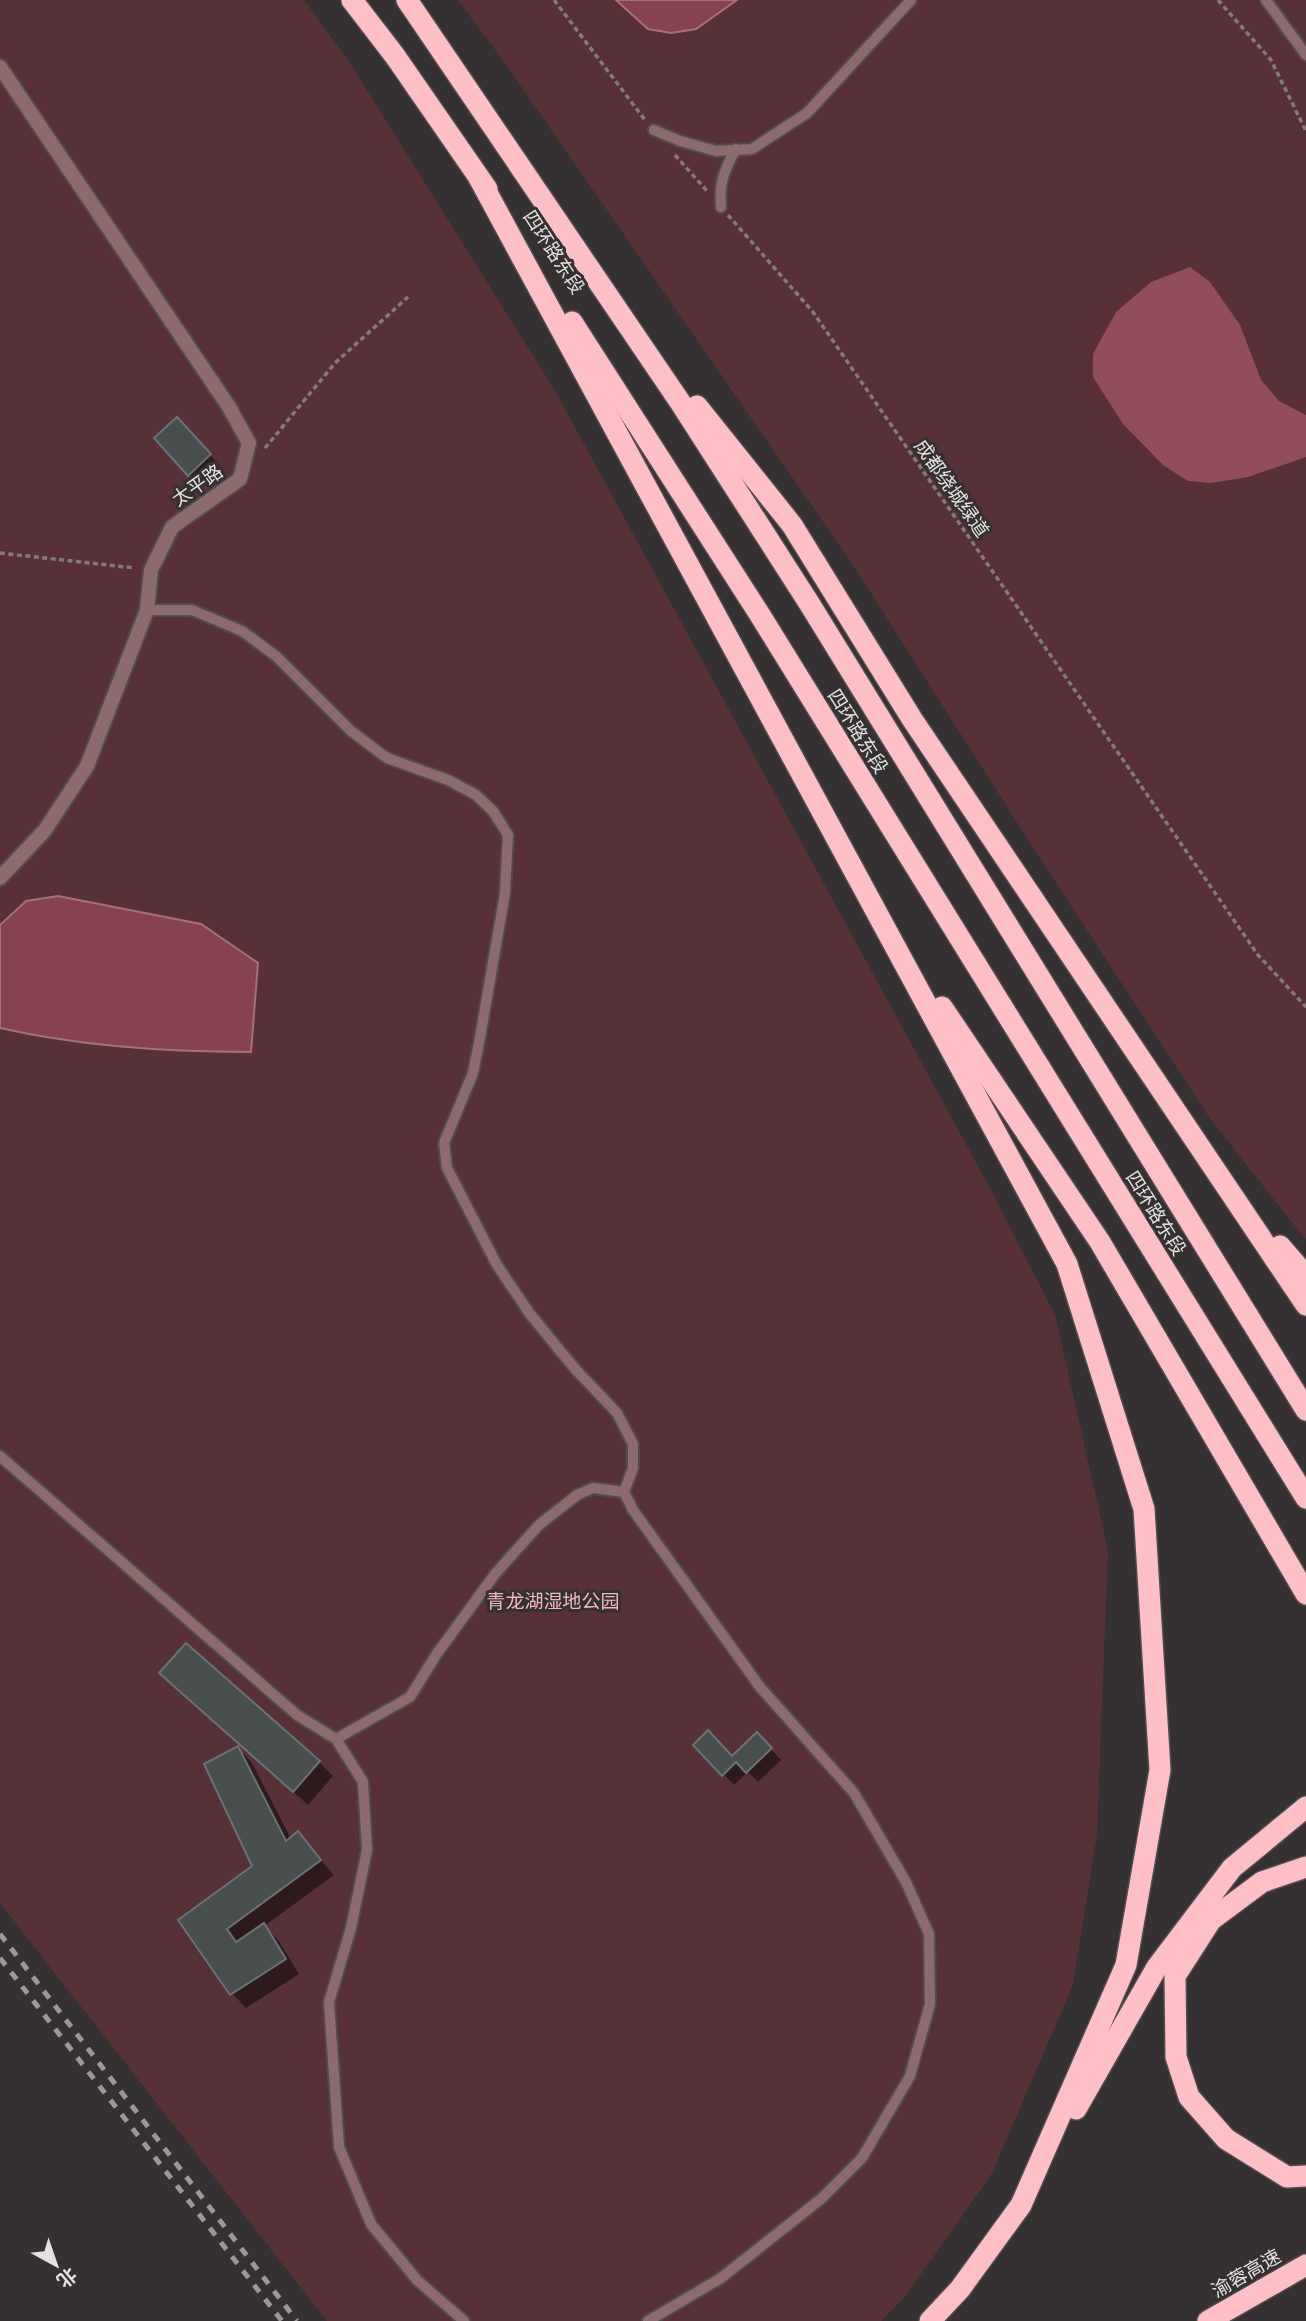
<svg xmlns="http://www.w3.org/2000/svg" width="1306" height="2321" font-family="'Archivo Narrow','Noto Sans SC',sans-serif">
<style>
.green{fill:#573137}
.forest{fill:#914d59}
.water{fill:#86434f;stroke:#a2727b;stroke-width:2}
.shadow{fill:#0007}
.building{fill:#484d4e;stroke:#6c7173;stroke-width:2}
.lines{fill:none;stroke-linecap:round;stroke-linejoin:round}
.service-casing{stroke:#514c4d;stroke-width:14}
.minor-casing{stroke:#514c4d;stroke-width:18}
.motorway-casing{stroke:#514c4d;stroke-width:24}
.path{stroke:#807c7d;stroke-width:3.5;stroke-dasharray:5 3.5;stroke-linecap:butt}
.service{stroke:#8c6b6f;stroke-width:10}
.minor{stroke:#8c6b6f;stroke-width:14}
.motorway{stroke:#febfc7;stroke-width:21}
.rail{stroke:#9b9898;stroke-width:5;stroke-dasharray:9 9;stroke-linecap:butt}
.labels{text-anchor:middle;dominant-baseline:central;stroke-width:6;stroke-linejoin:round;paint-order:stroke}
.street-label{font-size:19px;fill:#e4e1e1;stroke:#353031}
.park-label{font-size:19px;fill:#f4b5bd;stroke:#353031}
</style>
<rect width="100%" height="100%" fill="#353031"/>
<g class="green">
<path d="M0,0H304L348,60L554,389L990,1188L1055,1315L1108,1550L1097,1834L1073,1985L991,2175L904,2298L881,2321H327L0,1903Z"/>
<path d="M458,0H1306V1240L1211,1120L1034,849L853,565L507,66Z"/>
</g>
<path class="forest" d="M1190,267L1210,282L1240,325L1261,380L1279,401L1306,415V457L1248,477L1211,483L1188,481L1163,465L1123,424L1093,377V354L1116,312L1151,282Z"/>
<g class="water">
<path d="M616,0H737L696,29L671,33L648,29Z"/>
<path d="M58,896L201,924L258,963L251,1052C167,1052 83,1047 0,1028V925L26,901Z"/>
</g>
<g class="shadow">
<path d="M188,430L220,466L199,485L189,474Z"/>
<path d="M176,1688L319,1762L333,1776L308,1805Z"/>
<path d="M757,1734L781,1760L758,1782L748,1772L734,1785L695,1745L732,1758Z"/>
<path d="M238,1748L252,1763L291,1839L298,1834L334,1875L264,1926L278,1940L299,1974L246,2008L232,1993L181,1920L254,1867Z"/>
</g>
<g class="building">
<path d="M177,417L211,454L188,476L154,438Z"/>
<path d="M186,1643L320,1761L293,1792L159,1673Z"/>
<path d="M708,1730L732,1756L757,1732L772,1748L746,1773L736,1762L722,1776L693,1745Z"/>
<path d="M238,1746L286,1841L298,1831L321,1860L227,1929L236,1942L264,1923L286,1959L230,1995L178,1920L252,1866L204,1764Z"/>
</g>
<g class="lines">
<defs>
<g id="service">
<path d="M1266,0L1306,55"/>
<path d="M654,130L680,141L716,151L752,149L807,113L911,0"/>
<path d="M721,207C719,183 724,170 736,149"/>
<path d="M147,610H192L242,631L276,656L351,731L387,758L448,780L476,795L493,811L508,835L505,893L481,1032L473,1073L444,1143L447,1168L497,1265L530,1314L576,1370L617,1413L633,1444V1468L624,1492L633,1510L760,1687L854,1793L906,1882L929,1934L930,2004L910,2076L862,2158L821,2199L721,2278L648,2321"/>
<path d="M0,1456L297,1715L336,1739L410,1697L436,1655L495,1574L539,1525L577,1495L593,1488L624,1492"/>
<path d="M336,1739L363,1782L367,1850L351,1928L329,2002L339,2147L371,2224L417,2280L464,2321"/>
</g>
<path id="minor" d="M0,67L229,407L249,443L240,479L172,527L151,570L147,610L87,766L45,830L0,878"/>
<g id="motorway">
<path d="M352,0L395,56L487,189"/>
<path d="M407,0L680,402L809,603L1306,1410"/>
<path d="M479,178L1067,1264L1144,1509L1160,1770L1126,1965L1021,2205L960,2289L930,2321"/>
<path d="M572,322L760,615L1306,1498"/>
<path d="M697,406L792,525L912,719L1306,1305"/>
<path d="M942,1007L1100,1242L1306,1594"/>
<path d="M1280,1246L1306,1276"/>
<path d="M1306,1867L1262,1882L1211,1920L1175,1976L1176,2057L1189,2097L1226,2139L1287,2177L1306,2176"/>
<path d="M1076,2109L1157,1967L1232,1868L1306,1807"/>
<path d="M1208,2321L1306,2265"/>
</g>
</defs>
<use href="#service" class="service-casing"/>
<use href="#minor" class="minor-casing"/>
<use href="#motorway" class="motorway-casing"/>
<g class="path">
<path d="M554,0L645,120"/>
<path d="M1218,0L1271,60L1306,131"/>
<path d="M675,155L707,191"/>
<path d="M728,215L813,312L1258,955L1306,1007"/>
<path d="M265,448L335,363L408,297"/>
<path d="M0,553L135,568"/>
</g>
<use href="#service" class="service"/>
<use href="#minor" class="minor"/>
<use href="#motorway" class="motorway"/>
<g class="rail">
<path d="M0,1934L297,2321"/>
<path d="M0,1958L282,2321"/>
</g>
</g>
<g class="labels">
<g class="street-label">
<text transform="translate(554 252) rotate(57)">四环路东段</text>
<text transform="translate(197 485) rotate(-35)">太平路</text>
<text transform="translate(952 488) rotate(55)">成都绕城绿道</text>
<text transform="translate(858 731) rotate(58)">四环路东段</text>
<text transform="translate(1156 1213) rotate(58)">四环路东段</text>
<text transform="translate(1246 2273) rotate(-30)">渝蓉高速</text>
</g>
<g class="park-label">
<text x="553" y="1601">青龙湖湿地公园</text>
</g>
</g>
<g transform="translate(56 2265) rotate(140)" stroke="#353031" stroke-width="5" paint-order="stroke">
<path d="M0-5L12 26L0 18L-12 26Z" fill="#e4e1e1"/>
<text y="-10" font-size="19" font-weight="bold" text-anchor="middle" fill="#e4e1e1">北</text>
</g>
</svg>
